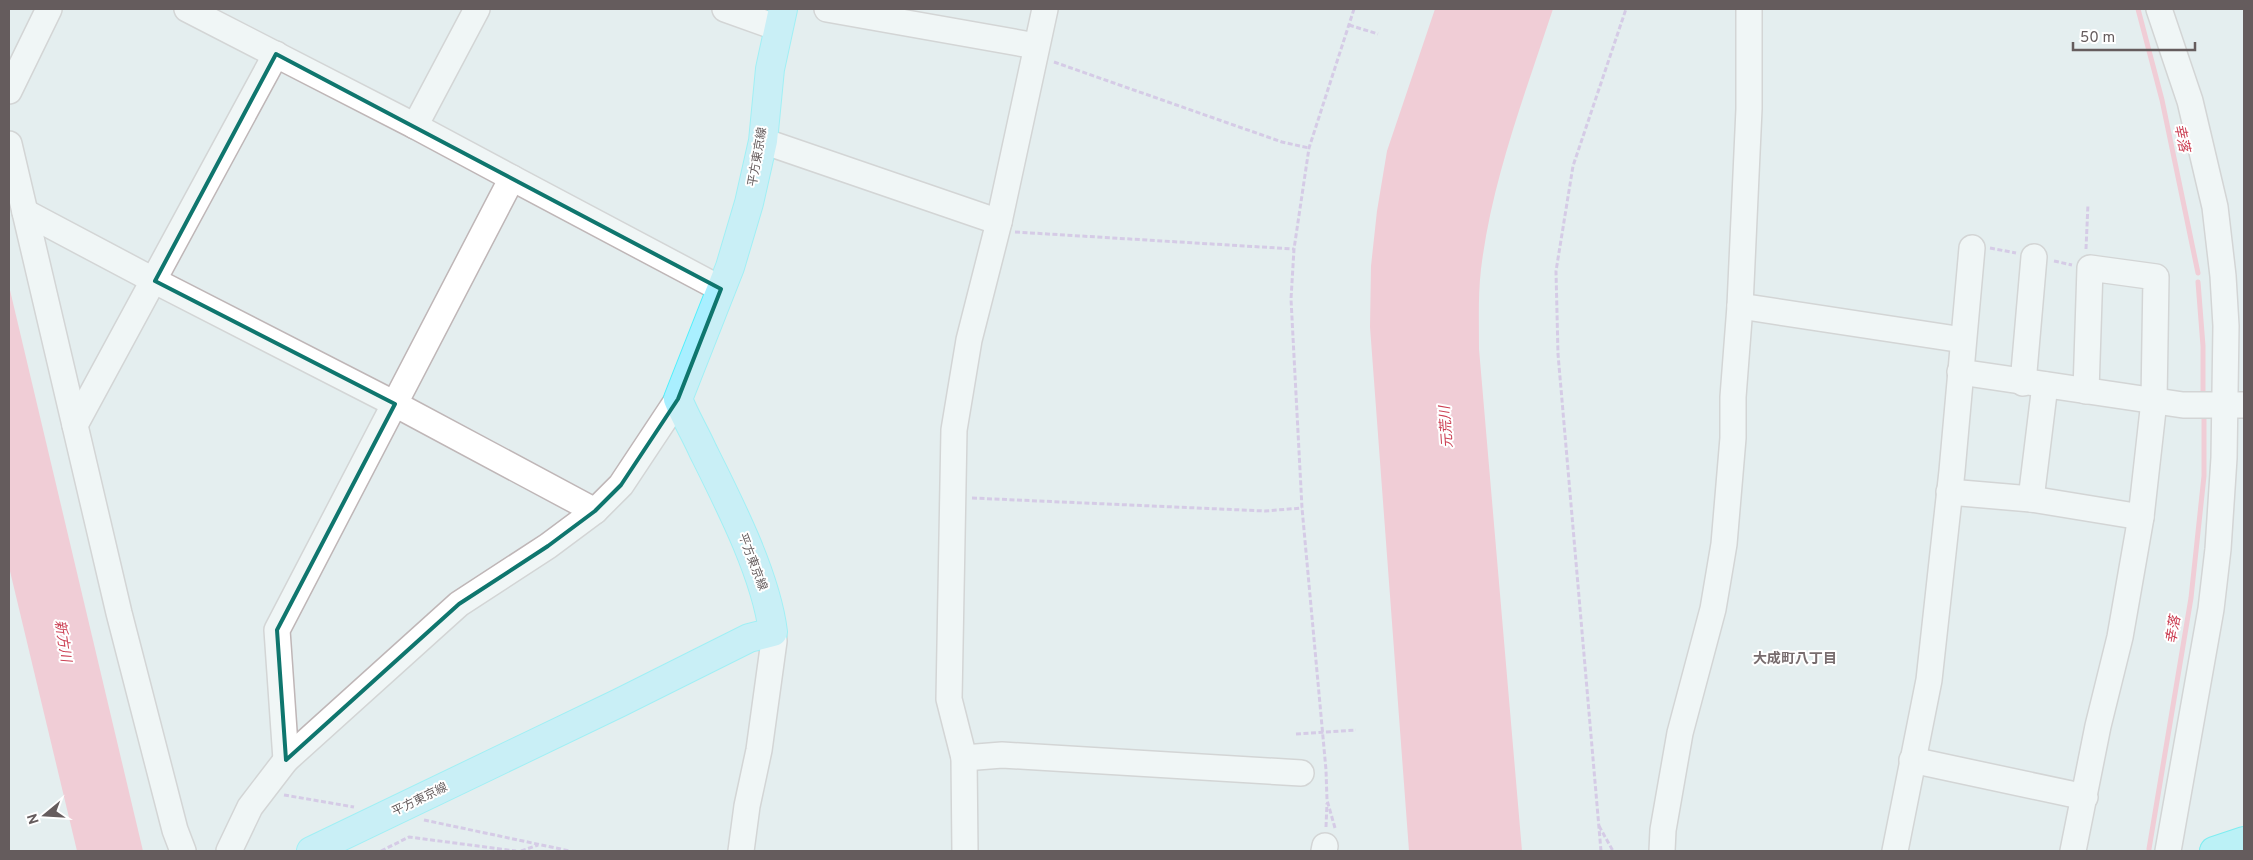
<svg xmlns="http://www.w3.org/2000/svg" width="2253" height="860" font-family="Overpass,'Noto Sans JP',sans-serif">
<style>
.water{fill:#ffa4b8}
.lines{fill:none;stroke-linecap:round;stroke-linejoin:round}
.stream{stroke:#ffa4b8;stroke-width:5}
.minor-casing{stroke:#bfb6b7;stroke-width:28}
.major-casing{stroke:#51f0fb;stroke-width:30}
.highway-casing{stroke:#00ebf3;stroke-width:30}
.path{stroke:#c4a1db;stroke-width:3;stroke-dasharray:5 2.5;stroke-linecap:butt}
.minor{stroke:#fff;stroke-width:25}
.major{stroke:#a9efff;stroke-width:28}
.highway{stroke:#8bf4ff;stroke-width:28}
.marked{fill:none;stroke:#0f766e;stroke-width:4;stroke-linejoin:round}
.labels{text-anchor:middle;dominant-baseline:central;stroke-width:4;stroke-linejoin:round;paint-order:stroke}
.street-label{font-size:12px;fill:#655c5d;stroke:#fff}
.water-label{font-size:14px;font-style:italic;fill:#cb3e52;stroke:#fff}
.neighbourhood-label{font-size:14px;font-weight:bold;fill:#776c6e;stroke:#fff}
</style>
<rect width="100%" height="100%" fill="#e4eeef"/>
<g class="water">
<path d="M1435,9H1553C1525,94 1492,179 1481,269C1478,295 1479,322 1479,349L1522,851H1409L1370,327L1371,266L1377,211L1387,151Z"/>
<path d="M9,286L143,851H77L9,567Z"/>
</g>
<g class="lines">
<g class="stream">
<path d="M2138,9L2162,100L2198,273"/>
<path d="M2198,282L2203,346V397"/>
<path d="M2149,849L2191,598L2204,476V413"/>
</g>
<defs>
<g id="minor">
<path d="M187,9L415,126"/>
<path d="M725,9L778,28"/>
<path d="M827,9L1036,46"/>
<path d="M2159,9L2190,101L2215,207L2223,276L2226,326L2224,458L2218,549L2211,609L2168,851"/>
<path d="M9,91L49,9"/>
<path d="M763,141L999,222"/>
<path d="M9,144L119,613L175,830L183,851"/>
<path d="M512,178L721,289"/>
<path d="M25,212L155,281L395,404L595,511"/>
<path d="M1740,306L1963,340"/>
<path d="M1960,372L2183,405H2244"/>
<path d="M2023,383L2034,257"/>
<path d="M75,425L276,54"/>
<path d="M1949,492L2031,499L2141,517"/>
<path d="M2031,499L2045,385"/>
<path d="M964,758L1002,755L1301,773"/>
<path d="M286,760L277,630L512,178L415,126L477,9"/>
<path d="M1912,760L2085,797"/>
<path d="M229,851L250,807L286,760L459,604L548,546L595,511L621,485L678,399"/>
<path d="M741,851L747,806L759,750L774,641L773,632"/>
<path d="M965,851L964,758L949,699L954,430L969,340L999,222L1045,9"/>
<path d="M1324,851L1325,846"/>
<path d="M1662,851L1663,830L1680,733L1713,609L1724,544L1733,438V397L1740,306L1749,109V9"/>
<path d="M1895,851L1929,680L1952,471L1972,248"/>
<path d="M2073,851L2098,726L2120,637L2141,517L2154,401L2156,277L2090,268L2086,391"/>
</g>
<path id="major" d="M311,851L619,703L749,638L773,632C766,575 729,503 703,451C695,433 685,417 678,399L730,267L749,203L763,141L770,69L783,9"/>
<path id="highway" d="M2214,851L2244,841"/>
</defs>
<use href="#minor" class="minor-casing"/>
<use href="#major" class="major-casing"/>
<use href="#highway" class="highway-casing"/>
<g class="path">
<path d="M1349,25L1378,34"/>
<path d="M1054,62L1282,142L1309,148"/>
<path d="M1015,232L1294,249"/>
<path d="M1990,248L2016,253"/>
<path d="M2086,249L2088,204"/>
<path d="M2054,261L2072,265"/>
<path d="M972,498L1265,511L1302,508"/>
<path d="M1296,734L1356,730"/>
<path d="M284,795L354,807"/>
<path d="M424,820L570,851"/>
<path d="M1599,826L1613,851"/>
<path d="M1326,827L1327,803"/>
<path d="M1335,828L1327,800L1326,770L1302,508L1291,299L1294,249L1309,148L1354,9"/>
<path d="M381,851L409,837L516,851"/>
<path d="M521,851L538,845"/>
<path d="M1601,851L1558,354L1556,271L1573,166L1626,9"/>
</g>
<use href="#minor" class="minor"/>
<use href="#major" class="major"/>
<use href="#highway" class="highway"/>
</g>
<path d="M0 0H2253V860H0ZM276,54L721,289L678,399L621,485L595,511L548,546L459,604L286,760L277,630L395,404L155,281Z" fill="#e4eeef" fill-opacity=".55" fill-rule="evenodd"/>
<path class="marked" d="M276,54L721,289L678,399L621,485L595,511L548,546L459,604L286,760L277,630L395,404L155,281Z"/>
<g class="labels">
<g class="street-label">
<text transform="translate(758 157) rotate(-80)">平方東京線</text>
<text transform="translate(752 562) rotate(69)">平方東京線</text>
<text transform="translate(420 800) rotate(-26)">平方東京線</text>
</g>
<g class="water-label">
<text transform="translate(2181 138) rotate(78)">幸落</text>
<text transform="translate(1447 427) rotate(-94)">元荒川</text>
<text transform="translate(2174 630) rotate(-80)">幸落</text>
<text transform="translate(62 641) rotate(81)">新方川</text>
</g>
<g class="neighbourhood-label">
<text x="1795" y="659">大成町八丁目</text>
</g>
</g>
<rect width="2253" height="860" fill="none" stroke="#655c5d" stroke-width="20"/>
<g transform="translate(45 815) rotate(252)" stroke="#ffffff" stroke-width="4" paint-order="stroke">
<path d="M0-4L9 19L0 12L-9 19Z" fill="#655c5d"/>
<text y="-8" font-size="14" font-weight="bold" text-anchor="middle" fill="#655c5d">N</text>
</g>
<path d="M2073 42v8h122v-8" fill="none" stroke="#655c5d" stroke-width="2.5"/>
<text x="2080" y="42" font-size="15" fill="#655c5d" stroke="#ffffff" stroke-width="4" paint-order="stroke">50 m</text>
</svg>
